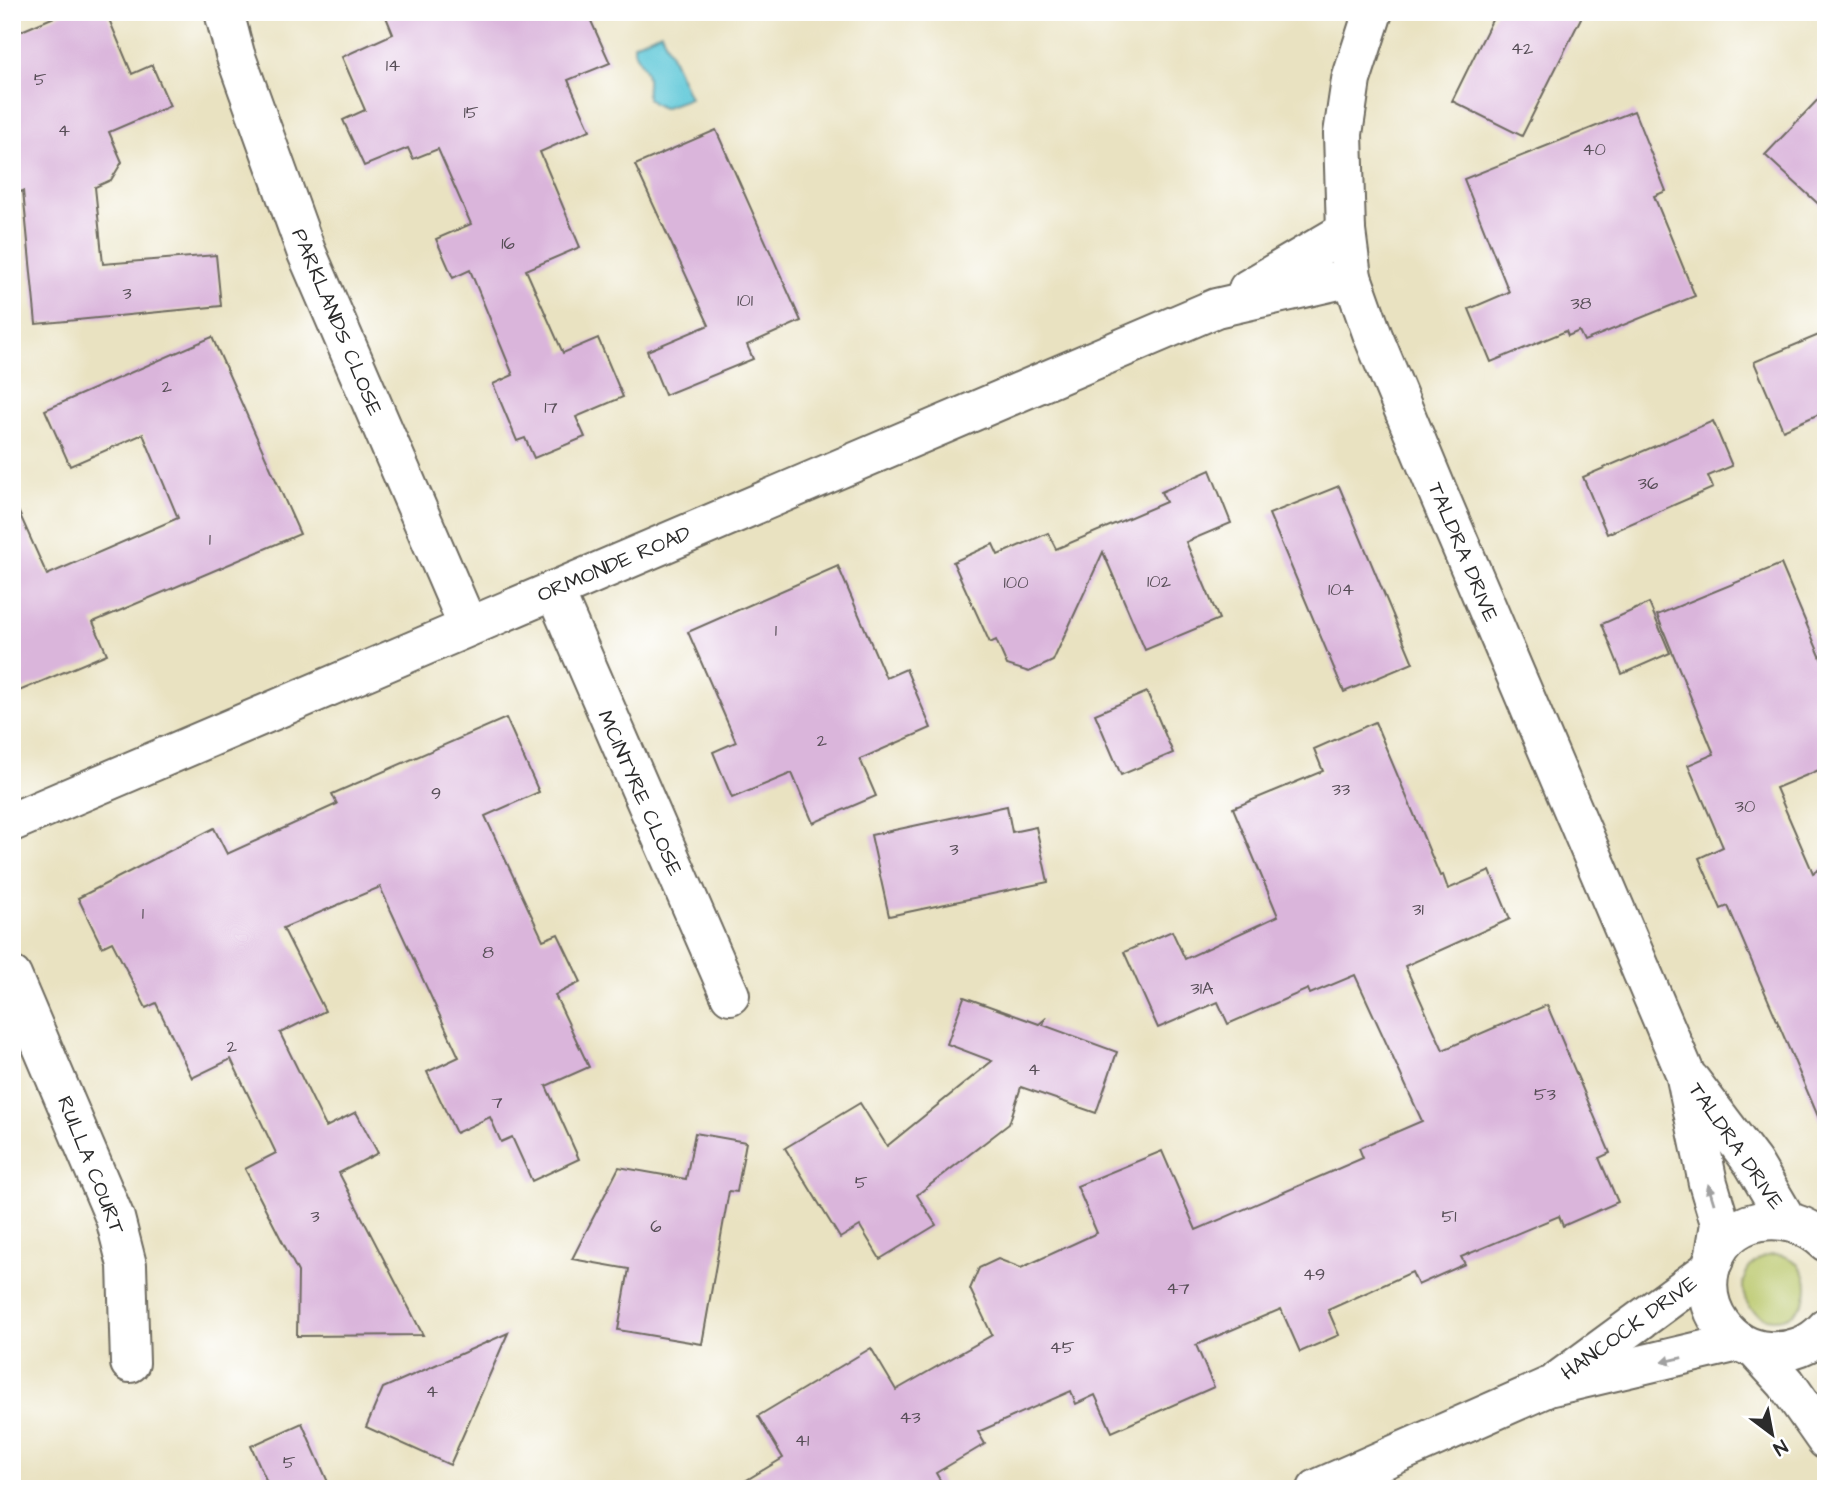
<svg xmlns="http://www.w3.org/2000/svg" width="1838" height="1501" font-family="'Architects Daughter',sans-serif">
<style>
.green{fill:#b8c668;stroke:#72784a;stroke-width:2}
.water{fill:#5ec8d8;stroke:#447a82;stroke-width:2}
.building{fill:#dab5db}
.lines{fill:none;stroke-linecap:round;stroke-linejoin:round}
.minor-casing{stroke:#6e6b60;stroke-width:42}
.minor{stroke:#fff;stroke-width:38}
.oneway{fill:#a0a0a0}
.labels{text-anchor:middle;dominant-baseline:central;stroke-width:5;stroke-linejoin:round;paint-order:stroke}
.number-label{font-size:18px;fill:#574e57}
.street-label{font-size:21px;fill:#2b2b2b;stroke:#fff}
</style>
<rect width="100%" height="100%" fill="#fff"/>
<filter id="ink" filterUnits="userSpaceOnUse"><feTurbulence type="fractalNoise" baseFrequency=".0143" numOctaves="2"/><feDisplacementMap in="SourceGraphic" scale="14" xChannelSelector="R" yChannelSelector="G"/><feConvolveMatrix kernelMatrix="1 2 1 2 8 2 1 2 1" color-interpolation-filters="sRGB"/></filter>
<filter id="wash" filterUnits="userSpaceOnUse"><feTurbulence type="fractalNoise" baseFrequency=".00686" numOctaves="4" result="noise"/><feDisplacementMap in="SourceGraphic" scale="28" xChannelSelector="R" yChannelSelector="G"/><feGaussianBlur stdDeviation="1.57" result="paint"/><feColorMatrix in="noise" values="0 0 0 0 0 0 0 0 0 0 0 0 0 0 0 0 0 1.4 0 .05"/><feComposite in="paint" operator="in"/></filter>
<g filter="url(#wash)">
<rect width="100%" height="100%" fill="#e9e2c1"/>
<circle class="green" cx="1775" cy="1287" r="32"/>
<path class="water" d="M661,32L690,98L663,108C635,98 653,87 645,70C641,60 633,57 634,44Z"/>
<g id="blocks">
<g class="building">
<path d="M66,12H106L132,74L152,65L170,106L109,132L122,162L111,180L95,187L103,264L216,255L221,306L36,324L23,191L12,195V35Z"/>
<path d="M384,12H587L610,63L568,80L590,130L540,152L580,247L526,270L563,353L598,338L623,397L576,417L585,437L534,458L525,438L517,441L493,384L513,375L470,270L453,278L436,239L471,224L438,149L413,159L408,148L364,166L343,120L365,110L342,57L393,34Z"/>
<path d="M1496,12H1584L1522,136L1452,101Z"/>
<path d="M1826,91V211L1765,155Z"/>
<path d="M1634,111L1666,191L1654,196L1695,296L1584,341L1579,331L1568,336L1566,331L1491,362L1469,309L1509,292L1464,179Z"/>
<path d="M716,130L801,321L747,345L753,359L665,395L647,351L709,325L635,165Z"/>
<path d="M1826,332V411L1783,430L1754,362Z"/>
<path d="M212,337L300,534L93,622L107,654L12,694V497L47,575L178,518L143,434L70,466L45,410Z"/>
<path d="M1713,421L1732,466L1708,476L1713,488L1607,534L1583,477Z"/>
<path d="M1210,470L1231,523L1186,542L1219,619L1145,650L1103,552L1053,661L1029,672L1007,665L996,640L990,643L953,562L993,544L998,555L1048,533L1056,549L1166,502L1161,492Z"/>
<path d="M1339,486L1413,663L1344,692L1269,514Z"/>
<path d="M1781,564L1826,670V767L1776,788L1813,873L1826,865V1135L1728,906L1721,909L1699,858L1723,847L1688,765L1714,754L1657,615Z"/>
<path d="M838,566L886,678L906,669L931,728L860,759L876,796L813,823L792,773L732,798L713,752L736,742L688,632Z"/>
<path d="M1649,603L1670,653L1622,674L1602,624Z"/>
<path d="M1147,692L1173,753L1121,775L1095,714Z"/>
<path d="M506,718L539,792L485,816L543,940L558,934L581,982L555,995L589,1067L546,1086L579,1159L532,1181L512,1137L501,1142L490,1117L456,1133L427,1072L459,1057L380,887L283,928L325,1011L280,1033L326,1127L356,1112L378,1153L339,1173L423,1335L297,1336L298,1272L245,1169L276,1153L231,1059L192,1078L156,1003L146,1008L112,942L102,947L78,898L214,828L227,854L337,804L332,794Z"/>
<path d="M1375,722L1440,876L1443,875L1448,889L1490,871L1510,919L1405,966L1443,1050L1547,1005L1610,1153L1599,1158L1618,1202L1563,1226L1559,1216L1461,1257L1465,1264L1418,1285L1412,1272L1328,1310L1339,1335L1300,1352L1281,1309L1196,1345L1214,1387L1112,1432L1095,1395L1076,1404L1071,1391L978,1432L985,1444L936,1473L945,1489H732L783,1458L758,1416L871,1348L896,1390L992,1335L970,1289L979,1268L998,1259L1021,1268L1097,1233L1077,1186L1162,1151L1196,1230L1363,1158L1359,1148L1422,1121L1355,975L1310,994L1308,989L1228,1024L1218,1002L1158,1028L1124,952L1172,931L1185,959L1278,916L1233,808L1323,771L1314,749Z"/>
<path d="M1007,806L1012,832L1036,827L1048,882L889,916L871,835Z"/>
<path d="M964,997L1039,1024L1045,1019L1043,1025L1117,1052L1096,1113L1021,1087L1009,1124L917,1195L936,1225L880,1259L860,1226L840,1238L785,1148L860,1103L887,1146L992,1061L947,1044Z"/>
<path d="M695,1133L746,1142L737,1192L729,1191L702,1344L618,1330L629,1269L572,1259L619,1167L686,1179Z"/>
<path d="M508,1333L450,1465L366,1427L383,1388Z"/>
<path d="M302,1423L331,1489H270L251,1446Z"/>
</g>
</g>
</g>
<g filter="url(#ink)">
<use href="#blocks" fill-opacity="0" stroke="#6e6b60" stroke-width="2"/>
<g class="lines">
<defs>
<g id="minor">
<path d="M224,12L235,54L306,251L468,626"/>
<path d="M1373,12L1351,80L1343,134L1346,231L1352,277L1373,336L1437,490L1685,1073L1708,1183L1720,1223L1714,1260"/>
<path d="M1248,289L1346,231"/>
<path d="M554,590L730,995"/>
<path d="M12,822L1216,308L1352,277"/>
<path d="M12,976L115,1218L127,1265L130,1363"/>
<path d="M1691,1081L1753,1163L1786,1219"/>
<path d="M1826,1242C1788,1206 1723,1214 1710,1270C1701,1309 1729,1348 1768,1351C1789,1353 1812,1345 1826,1328"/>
<path d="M1756,1350L1786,1383L1826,1440"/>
<path d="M1559,1380L1710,1269"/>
<path d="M1317,1489L1548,1387L1738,1342"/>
</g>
</defs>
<use href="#minor" class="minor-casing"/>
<use href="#minor" class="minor"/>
</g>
<defs><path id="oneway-solid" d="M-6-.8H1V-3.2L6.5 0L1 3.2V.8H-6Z" transform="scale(1.75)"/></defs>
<g class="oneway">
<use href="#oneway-solid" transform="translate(1711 1194) rotate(-107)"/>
<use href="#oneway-solid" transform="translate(1672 1360) rotate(167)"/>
</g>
</g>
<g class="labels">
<g class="number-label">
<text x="1522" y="48">42</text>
<text x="393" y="65">14</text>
<text x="40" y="79">5</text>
<text x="471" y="112">15</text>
<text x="64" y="130">4</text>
<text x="1594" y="149">40</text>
<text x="508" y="243">16</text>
<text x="127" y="293">3</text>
<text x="745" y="300">101</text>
<text x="1581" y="303">38</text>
<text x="167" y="386">2</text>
<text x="551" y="407">17</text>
<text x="1648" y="483">36</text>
<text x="210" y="539">1</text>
<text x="1159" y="581">102</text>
<text x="1016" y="582">100</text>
<text x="1341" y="589">104</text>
<text x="776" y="630">1</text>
<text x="822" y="740">2</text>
<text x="1341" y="789">33</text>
<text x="436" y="793">9</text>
<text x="1745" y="806">30</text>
<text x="954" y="849">3</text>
<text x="1418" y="909">31</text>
<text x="143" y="913">1</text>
<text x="488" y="952">8</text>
<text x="1202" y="988">31A</text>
<text x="232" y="1046">2</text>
<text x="1034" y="1069">4</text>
<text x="1545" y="1094">53</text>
<text x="497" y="1102">7</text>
<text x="861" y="1182">5</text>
<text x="315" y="1216">3</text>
<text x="1449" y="1216">51</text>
<text x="656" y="1226">6</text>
<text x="1314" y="1274">49</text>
<text x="1178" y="1288">47</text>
<text x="1062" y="1347">45</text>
<text x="432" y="1391">4</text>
<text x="910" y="1417">43</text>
<text x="802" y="1440">41</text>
<text x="289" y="1462">5</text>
</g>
<g class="street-label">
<text transform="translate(337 322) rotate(67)">PARKLANDS CLOSE</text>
<text transform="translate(1463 552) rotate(67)">TALDRA DRIVE</text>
<text transform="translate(614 564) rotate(-23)">ORMONDE ROAD</text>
<text transform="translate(640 793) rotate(66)">MCINTYRE CLOSE</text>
<text transform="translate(1736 1146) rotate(55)">TALDRA DRIVE</text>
<text transform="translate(91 1165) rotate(68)">RULLA COURT</text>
<text transform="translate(1629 1328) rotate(-36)">HANCOCK DRIVE</text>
</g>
</g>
<rect width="1838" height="1501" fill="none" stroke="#fff" stroke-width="42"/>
<g transform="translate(1772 1434) rotate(148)" stroke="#ffffff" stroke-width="5" paint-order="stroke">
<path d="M0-5L12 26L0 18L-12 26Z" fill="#2b2b2b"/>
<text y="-10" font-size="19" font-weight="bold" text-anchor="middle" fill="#2b2b2b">N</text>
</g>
</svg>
